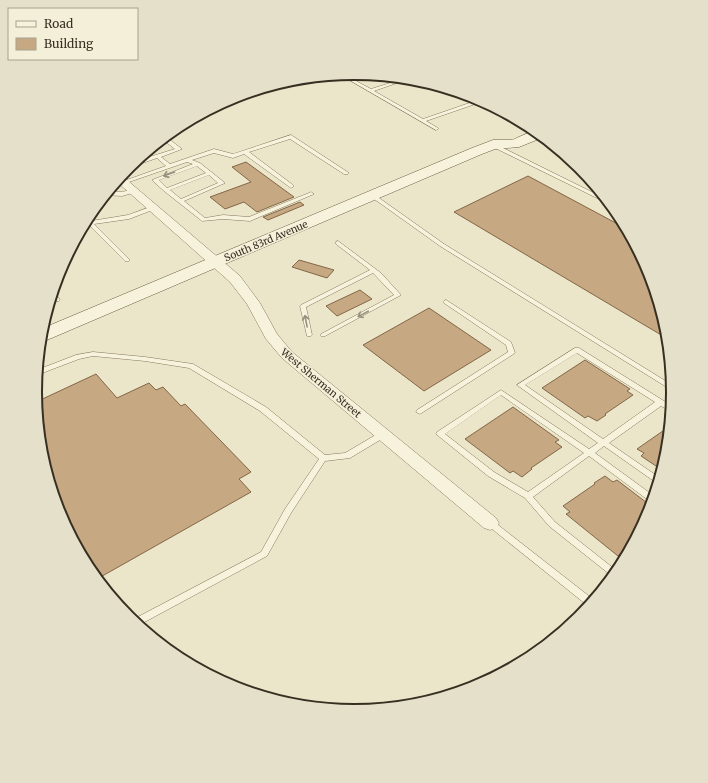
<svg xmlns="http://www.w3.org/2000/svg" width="708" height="783" font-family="Merriweather,serif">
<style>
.building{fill:#c6a882;stroke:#836747}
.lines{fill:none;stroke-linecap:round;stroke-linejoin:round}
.service-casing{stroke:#86795f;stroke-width:1}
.minor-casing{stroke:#86795f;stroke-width:1}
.secondary-casing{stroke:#685a42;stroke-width:1}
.service{fill:#f6f2db;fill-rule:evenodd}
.minor{fill:#f6f2db;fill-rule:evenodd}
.secondary{fill:#f6f2db;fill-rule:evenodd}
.oneway{stroke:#96907e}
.labels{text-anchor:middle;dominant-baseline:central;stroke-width:3;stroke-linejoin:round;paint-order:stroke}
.street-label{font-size:10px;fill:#372f21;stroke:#f3efd8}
.rim{fill:none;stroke:#372f21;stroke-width:2}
</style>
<rect width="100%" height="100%" fill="#ebe5c9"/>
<g class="building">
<path d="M246,162L294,197L257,212L244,202L225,209L210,197L251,182L232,167Z"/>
<path d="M528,176L627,229L649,270L667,329L668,339L454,212Z"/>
<path d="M300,202L304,205L268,220L263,217Z"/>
<path d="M299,260L334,270L327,278L292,267Z"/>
<path d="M360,290L372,299L337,316L326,306Z"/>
<path d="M429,308L491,350L424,391L363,345Z"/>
<path d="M585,360L630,389L627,391L633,395L605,414L606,415L597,421L588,416L585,418L542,388Z"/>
<path d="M96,374L117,398L149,383L156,390L163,387L181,406L185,404L251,472L239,479L251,492L97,579L89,569L59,513L41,454L36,402Z"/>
<path d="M513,407L559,440L555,442L562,447L531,468L532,469L522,477L513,471L510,473L465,439Z"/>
<path d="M670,426L667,454L662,470L641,456L644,453L637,449Z"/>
<path d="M605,476L613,482L617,480L651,506L649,514L631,546L618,556L566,514L570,512L563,506L595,484L594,483Z"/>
</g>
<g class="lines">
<defs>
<g id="service">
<path d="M339,74H343L371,89L406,78H411L374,91L423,119L481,99L484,101L426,121L438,128V129L436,130Z"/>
<path d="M291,135L349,173L348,174H344L290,139L249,152L293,185L294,186L291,188L244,154L233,158L214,153L192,160L200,163L225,183L184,201L205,218L223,215L249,217L309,193L311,192L314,194L250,221L223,219L202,221L164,191L152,180L193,164L187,162L126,183L124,184L121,182L166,166L157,158L134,166L130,164L133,162L175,149L162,139L165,136L182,149L161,157L170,164L214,149L233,154ZM197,166L206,173L167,188L159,180ZM209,175L218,183L181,199L170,190Z"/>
<path d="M493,143L606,199L610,203H607L491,146V144Z"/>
<path d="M134,189L137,191L136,192L122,196L104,195L107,192H122Z"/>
<path d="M372,193L444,244L672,385L673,391L440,246L370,196V194Z"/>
<path d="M153,206L156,208L155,209L129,219L94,224L130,260L129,261H125L89,225L83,226L85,222L128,215Z"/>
<path d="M338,241L381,273L401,295L325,336H321L320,335L321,334L394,295L373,273L306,307L312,335L311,336H307L300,306L301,305L370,270L336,244V242Z"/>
<path d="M52,292C56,293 58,297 60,300L59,301H55L51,297Z"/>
<path d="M446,300L511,342L515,353L420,414L416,412L417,410L508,352L506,345L444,303L443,302L444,301Z"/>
<path d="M575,348H579L672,406L671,411L661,406L609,443L660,478L658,484L604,446L595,453L654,496L652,503L589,456L533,497L555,522L617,571L613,577L549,526L525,498L488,476L436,434L437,432L501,390L589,449L598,443L517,385ZM577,353L655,402L603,439L525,385ZM501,395L584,453L528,492L494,472L445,434Z"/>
<path d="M93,352L145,357L193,364L266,407L325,455L345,453L379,433H385L386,435L385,437L350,458L325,461L291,513L267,556L139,625L132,620L261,552L285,509L319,459L260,411L189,368L145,361L93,356L79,359L37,375V370L76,355Z"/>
<path d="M490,520L493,521L594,600L588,606L487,525L486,523L487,521Z"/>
</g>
<path id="minor" d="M121,175L240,276L260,303L277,334L292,352L496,518L499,523L496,528L490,530L484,528L282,358L266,339L247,304L230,282L116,181Z"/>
<path id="secondary" d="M535,130L544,137L519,147L495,149L482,154L40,343L41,329L472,148L493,140H512Z"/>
</defs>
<use href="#service" class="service-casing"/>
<use href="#minor" class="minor-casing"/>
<use href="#secondary" class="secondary-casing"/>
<use href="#service" class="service"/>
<use href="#minor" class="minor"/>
<use href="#secondary" class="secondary"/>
</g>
<defs><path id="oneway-shaft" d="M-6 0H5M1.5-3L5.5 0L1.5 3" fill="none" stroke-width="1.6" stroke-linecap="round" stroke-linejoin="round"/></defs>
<g class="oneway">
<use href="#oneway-shaft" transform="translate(169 174) rotate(160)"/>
<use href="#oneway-shaft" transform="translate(363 314) rotate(152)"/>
<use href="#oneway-shaft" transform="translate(306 321) rotate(-101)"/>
</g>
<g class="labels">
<g class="street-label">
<text transform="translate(266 241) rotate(-23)">South 83rd Avenue</text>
<text transform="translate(321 383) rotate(40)">West Sherman Street</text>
</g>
</g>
<path d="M0 0H708V783H0ZM42 392a312 312 0 1 1 624 0a312 312 0 1 1-624 0Z" fill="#e4e0c9" fill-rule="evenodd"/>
<path class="rim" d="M42 392a312 312 0 1 1 624 0a312 312 0 1 1-624 0Z"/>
<rect x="8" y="8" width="130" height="52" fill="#f3efd8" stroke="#a8a28f"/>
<rect x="16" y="21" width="20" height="6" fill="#f6f2db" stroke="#a8a28f"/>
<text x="44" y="28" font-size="12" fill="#372f21">Road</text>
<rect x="16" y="38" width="20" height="12" fill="#c6a882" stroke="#a8a28f"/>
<text x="44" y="48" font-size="12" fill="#372f21">Building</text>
</svg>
